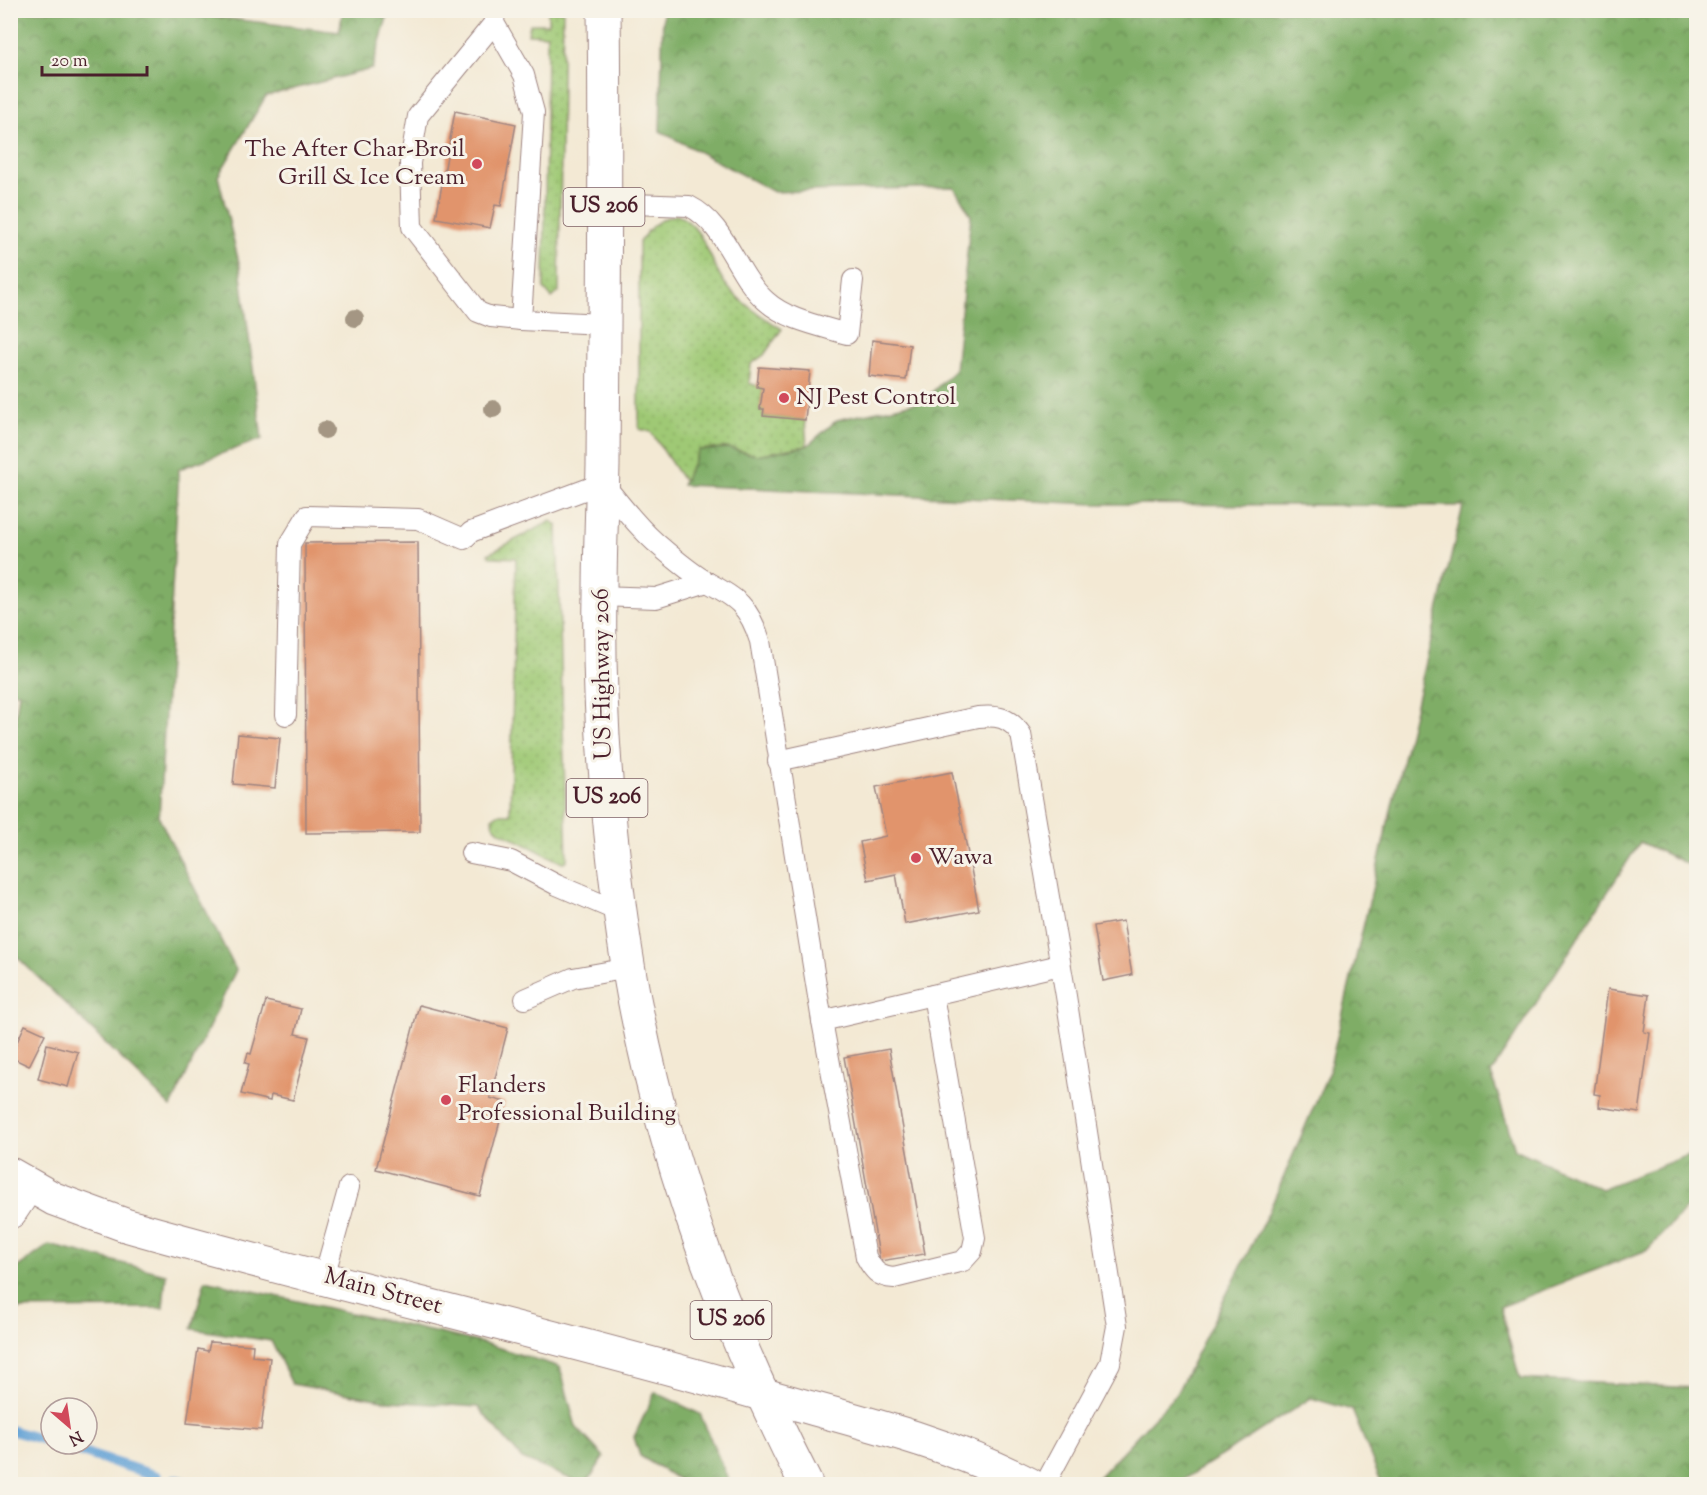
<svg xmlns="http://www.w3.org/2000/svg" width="1707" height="1495" font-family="'Sorts Mill Goudy',serif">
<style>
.grass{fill:url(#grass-dots);stroke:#747450;stroke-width:1.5}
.forest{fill:url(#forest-crowns);stroke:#646648;stroke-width:1.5}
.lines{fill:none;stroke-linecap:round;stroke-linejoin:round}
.stream{stroke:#64a2d5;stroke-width:10}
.building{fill:#e1946c}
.service-casing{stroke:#9e8480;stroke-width:22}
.minor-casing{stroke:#9e8480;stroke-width:35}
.secondary-casing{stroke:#9e8480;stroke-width:35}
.trunk-casing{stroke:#9e8480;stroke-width:35}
.service{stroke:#fff;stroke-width:20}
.minor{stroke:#fff;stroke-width:33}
.secondary{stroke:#fff;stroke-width:33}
.trunk{stroke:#fff;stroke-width:33}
.tree{fill:#a49683}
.poi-dot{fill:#d1495b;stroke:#f7f3e8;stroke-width:2}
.labels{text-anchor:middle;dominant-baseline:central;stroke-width:6;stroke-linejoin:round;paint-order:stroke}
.shield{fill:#f7f3e8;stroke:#7e5f64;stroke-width:1.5}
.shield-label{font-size:22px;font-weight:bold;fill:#4a1f2b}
.poi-label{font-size:24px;fill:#4a1f2b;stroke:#f7f3e8;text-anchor:start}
.street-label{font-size:24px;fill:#4a1f2b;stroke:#f7f3e8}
</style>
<defs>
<pattern id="grass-dots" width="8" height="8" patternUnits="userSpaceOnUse" patternTransform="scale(1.5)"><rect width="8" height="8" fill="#9fc975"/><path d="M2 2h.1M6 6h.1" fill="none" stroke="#8aac65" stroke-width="1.8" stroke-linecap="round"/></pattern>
<pattern id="forest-crowns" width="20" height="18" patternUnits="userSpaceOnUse" patternTransform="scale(1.5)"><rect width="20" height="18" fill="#7fad66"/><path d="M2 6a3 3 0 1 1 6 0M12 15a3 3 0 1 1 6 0" fill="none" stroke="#6a8c54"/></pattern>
</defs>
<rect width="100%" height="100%" fill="#f7f3e8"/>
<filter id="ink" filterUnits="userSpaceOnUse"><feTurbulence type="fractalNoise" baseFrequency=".0167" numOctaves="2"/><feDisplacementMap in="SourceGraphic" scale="12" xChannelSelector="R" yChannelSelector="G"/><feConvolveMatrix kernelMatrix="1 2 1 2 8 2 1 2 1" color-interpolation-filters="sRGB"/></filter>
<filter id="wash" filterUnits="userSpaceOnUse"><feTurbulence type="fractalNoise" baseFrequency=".008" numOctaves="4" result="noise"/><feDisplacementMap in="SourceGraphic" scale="24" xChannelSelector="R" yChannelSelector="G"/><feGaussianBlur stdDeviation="1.35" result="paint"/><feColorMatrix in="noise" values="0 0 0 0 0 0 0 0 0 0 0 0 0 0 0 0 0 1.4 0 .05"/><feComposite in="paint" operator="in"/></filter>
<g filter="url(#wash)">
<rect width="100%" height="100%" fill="#f3e9d4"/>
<g class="grass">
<path d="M548,11H563L559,292L552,298L544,289L547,35L528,34L530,24H548Z"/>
<path d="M677,215C704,226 709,260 724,282C738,302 762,316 782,329L764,355L751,364L749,383L763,388L760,409H764L763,416L805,420L807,446L756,455L728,448L699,450L684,482L651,432L639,429V242C650,227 658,218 677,215Z"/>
<path d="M551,521L557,525L567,860L562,863L499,831L494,826L492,818L498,814H510L516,558L490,557L488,554Z"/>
</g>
<g class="forest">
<path d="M10,11H168L339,32L343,11H389L372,69L266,96L218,176L240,267L262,439L179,469L159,818L236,970L171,1107L11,951L10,757L19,692H10Z"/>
<path d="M663,11H1696V868L1640,842L1491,1073L1515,1149L1601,1189L1696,1152V1198L1647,1250L1500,1307L1520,1379L1696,1388V1484H1382L1352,1410L1311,1398L1177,1484H1092L1176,1394L1269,1211L1329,1071L1463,506L1094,504L682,485L699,450L728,448L756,455L807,446L837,420L923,401L955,370L971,215L954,187L774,192L660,131Z"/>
<path d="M49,1245L166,1274L163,1308L12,1309L11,1272Z"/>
<path d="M205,1280L487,1344L560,1367L576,1427L604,1457L586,1484H583L522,1459L478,1407L388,1401L292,1384L271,1341L192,1329Z"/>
<path d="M655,1392L700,1414L730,1484H686L640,1456L634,1437Z"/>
</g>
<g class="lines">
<g class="stream">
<path d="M10,1430L51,1442"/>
<path d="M56,1444L157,1476"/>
<path d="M175,1479L189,1484"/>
</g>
</g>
<g id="blocks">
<g class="building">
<path d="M455,111L516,124L501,206L495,205L490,228L436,218Z"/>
<path d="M872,340L910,345L906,380L869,376Z"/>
<path d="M759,367L810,371L805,420L763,416L764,409H760L763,388L757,387Z"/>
<path d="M418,542L420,832L306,833L305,543Z"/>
<path d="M238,734L280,738L275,788L233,784Z"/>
<path d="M952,772L979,910L905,924L896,874L868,880L860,842L886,836L876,787Z"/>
<path d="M1123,921L1132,975L1103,981L1094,926Z"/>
<path d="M1608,989L1649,995L1644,1032L1650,1033L1639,1113L1599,1107L1600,1095L1594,1094Z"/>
<path d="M266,1001L301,1009L295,1034L309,1037L293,1100L271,1095L270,1101L241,1094L249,1064L245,1063L248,1053L251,1054Z"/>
<path d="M419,1005L508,1028L490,1098L505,1102L480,1196L376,1169Z"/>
<path d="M25,1025L45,1034L29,1066L10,1057Z"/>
<path d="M47,1044L78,1052L68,1087L38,1079Z"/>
<path d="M889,1049L925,1254L880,1261L844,1057Z"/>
<path d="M210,1342L253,1345L252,1356L270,1358L261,1430L187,1423L198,1349L208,1351Z"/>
</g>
</g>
</g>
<g filter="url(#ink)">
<use href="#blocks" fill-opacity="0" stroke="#9e8480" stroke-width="1.5"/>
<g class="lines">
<defs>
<g id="service">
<path d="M495,10L494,23L524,75L534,112L521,320L603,324"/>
<path d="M494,23L418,116L410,163L412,227L478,312L491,317L521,320"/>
<path d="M604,203L689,206C727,225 735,274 766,301C787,320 821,326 847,334L853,280"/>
<path d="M599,596L656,598L707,582"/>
<path d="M286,715L290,544L307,516L418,519L464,539L471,532L603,483C619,503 635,524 655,542C670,555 689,572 707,582C737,598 749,606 760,641L822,1021L866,1257C873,1270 878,1277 894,1278L963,1261L972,1251L975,1238L933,995"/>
<path d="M778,761L978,717C997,715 1009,717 1021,734L1066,996L1117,1326L1110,1363L1045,1484"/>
<path d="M471,853L511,861L557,885L620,912"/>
<path d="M525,999L573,978L629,968"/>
<path d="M822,1021L1060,965"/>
<path d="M324,1277L349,1187"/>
</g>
<path id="minor" d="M10,1212L28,1185"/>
<path id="secondary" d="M10,1174L54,1199L125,1225C336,1285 550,1333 761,1394C852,1420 944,1440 1029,1484"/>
<path id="trunk" d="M604,10C606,162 604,314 603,465C602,508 600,551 600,594C598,699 606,806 620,911C646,1111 714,1305 806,1484"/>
</defs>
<use href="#service" class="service-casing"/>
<use href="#minor" class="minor-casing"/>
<use href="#secondary" class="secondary-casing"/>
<use href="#trunk" class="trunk-casing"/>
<use href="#service" class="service"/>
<use href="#minor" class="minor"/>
<use href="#secondary" class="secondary"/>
<use href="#trunk" class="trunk"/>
</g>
<g class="tree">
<circle cx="355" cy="318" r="9"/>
<circle cx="493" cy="409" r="9"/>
<circle cx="325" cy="430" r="9"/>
</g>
</g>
<g class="poi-dot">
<circle cx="477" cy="164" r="6"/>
<circle cx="784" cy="398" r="6"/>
<circle cx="916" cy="858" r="6"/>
<circle cx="446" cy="1100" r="6"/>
</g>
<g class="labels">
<g class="shield">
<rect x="563.5" y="188" width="81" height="38" rx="4.5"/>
<rect x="566.5" y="779" width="81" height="38" rx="4.5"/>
<rect x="690.5" y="1301" width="81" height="38" rx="4.5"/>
</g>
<g class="shield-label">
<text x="604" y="207">US 206</text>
<text x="607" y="798">US 206</text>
<text x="731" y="1320">US 206</text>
</g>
<g class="poi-label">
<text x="465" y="150" text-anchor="end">The After Char-Broil<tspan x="465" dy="28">Grill &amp; Ice Cream</tspan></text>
<text x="796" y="398">NJ Pest Control</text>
<text x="928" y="858">Wawa</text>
<text x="458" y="1086">Flanders<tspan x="458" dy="28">Professional Building</tspan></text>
</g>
<g class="street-label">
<text transform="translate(603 674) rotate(-91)">US Highway 206</text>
<text transform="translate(383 1292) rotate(15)">Main Street</text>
</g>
</g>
<rect width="1707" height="1495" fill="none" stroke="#f7f3e8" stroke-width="36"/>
<g transform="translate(69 1426) rotate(151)"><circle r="28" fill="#f7f3e8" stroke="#b29e9c" stroke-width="1.5"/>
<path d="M0-4.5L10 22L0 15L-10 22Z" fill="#d1495b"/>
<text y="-9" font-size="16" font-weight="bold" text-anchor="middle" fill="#4a1f2b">N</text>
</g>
<path d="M42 66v9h105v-9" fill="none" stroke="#4a1f2b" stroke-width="3"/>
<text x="51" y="66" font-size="18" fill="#4a1f2b" stroke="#f7f3e8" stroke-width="4.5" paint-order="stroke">20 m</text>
</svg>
